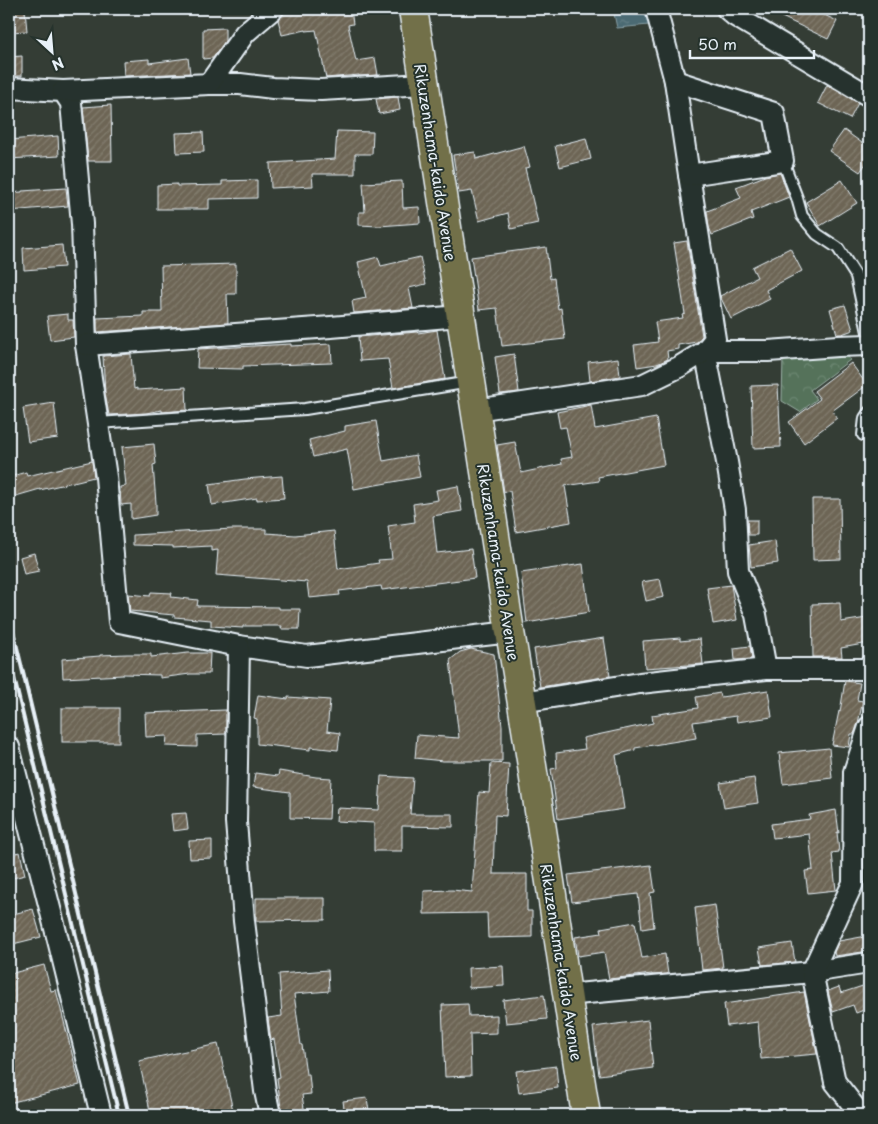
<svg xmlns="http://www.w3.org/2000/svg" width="878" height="1124" font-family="'Playpen Sans',sans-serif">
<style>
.forest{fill:url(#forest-crowns);stroke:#9eb2a9}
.water{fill:url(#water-ripples);stroke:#8aa1a8}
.building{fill:url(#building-hatch);stroke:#e8f1f8}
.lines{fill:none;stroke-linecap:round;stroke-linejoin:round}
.service-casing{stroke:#e8f1f8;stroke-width:14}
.minor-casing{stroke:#e8f1f8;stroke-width:24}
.trunk-casing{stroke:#e8f1f8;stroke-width:31}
.service{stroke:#26332d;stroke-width:10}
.minor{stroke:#26332d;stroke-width:20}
.trunk{stroke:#726f4a;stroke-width:28}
.rail{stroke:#e8f1f8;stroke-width:4}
.labels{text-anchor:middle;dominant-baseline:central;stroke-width:4;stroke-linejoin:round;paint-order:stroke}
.street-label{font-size:15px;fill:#e8f1f8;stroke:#26332d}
</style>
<defs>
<pattern id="forest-crowns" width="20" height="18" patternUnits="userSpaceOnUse" patternTransform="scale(1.25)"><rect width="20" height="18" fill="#54725a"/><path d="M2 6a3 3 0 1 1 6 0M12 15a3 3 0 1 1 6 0" fill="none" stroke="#6d8772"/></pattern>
<pattern id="water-ripples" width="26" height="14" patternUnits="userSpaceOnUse" patternTransform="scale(1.25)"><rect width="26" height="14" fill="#4c6b73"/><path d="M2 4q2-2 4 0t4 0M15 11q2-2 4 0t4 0" fill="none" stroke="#668188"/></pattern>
<pattern id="building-hatch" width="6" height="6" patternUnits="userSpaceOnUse" patternTransform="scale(1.25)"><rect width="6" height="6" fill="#6d6555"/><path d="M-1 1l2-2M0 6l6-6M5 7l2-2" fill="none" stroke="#827c6e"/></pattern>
</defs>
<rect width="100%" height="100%" fill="#343d35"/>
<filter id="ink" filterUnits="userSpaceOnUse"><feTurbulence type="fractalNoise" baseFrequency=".02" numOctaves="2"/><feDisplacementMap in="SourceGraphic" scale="10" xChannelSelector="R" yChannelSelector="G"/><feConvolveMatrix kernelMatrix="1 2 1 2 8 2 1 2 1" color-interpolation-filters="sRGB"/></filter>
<g filter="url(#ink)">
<path class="forest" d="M846,354L850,360L810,390L817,399L800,412L782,401L783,358Z"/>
<path class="water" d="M613,9H646L649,25L617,28Z"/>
<g class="building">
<path d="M285,9H351L353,24L348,25L356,61L375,58L378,75L359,76V75L326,78L316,30L306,31V30L282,35L278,20L284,13Z"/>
<path d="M765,9H812L837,21L828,39Z"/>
<path d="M25,10L27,31L9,32V12Z"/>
<path d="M225,28V41L213,58L203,59V29Z"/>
<path d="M22,56V76H9V57Z"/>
<path d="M188,58L190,73L124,76L123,61L149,59V63Z"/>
<path d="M827,85L858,103L850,119L818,103Z"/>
<path d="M398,97L400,110L379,114L376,99Z"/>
<path d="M111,105L112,161H88L83,107Z"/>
<path d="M844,130L869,148V159L860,172L829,151Z"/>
<path d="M337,131L373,132L372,154H355V174H312L313,186L271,188L270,163L335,159Z"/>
<path d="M203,132L204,152L177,153L176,133Z"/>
<path d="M58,136L59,156L9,159V140Z"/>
<path d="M586,138L591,159L560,167L555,146Z"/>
<path d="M524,146L530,167L525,168L538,223L511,229L508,213L479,221L472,191L459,193L453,155L475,152L476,159Z"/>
<path d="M780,173L789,197L751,212L753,219L712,235L709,227L707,211L741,198L736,187L765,176Z"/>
<path d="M257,180V198L209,199V209H157V185L177,184V186L222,185V181Z"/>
<path d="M842,180L857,203L820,226L806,202Z"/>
<path d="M402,181L403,208L419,207L420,223L379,226L359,225V212H365L363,183Z"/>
<path d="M66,188L68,206L9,211V193L22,192V191Z"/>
<path d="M687,241L702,336L697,342L678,345V349L667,351L668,359L657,364L637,367L634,345L658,342L655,322L683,318L682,315L685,314L674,243Z"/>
<path d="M62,245L64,267L24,270L23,248Z"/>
<path d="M546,247L550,279L554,278L558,309L561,308L565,339L502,346L497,308L479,310L471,257Z"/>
<path d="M790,248L802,271L766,290L770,299L731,319L720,296L757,277L752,267Z"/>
<path d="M378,257L381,266L420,257L426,284L409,288L413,308L354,313L352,301L366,298L358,262Z"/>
<path d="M236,264V294H227L228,323L97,332V318L143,316V312H162L161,266Z"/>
<path d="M845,305L853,330L842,334H837L830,309Z"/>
<path d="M68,314V320H73L74,337L50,340L47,316Z"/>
<path d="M437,330L445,379L393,388L388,359L360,361L358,337L417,332L418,333Z"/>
<path d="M291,344V346L331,344L332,363L243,366V369L197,368L198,349Z"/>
<path d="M131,354L134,389L137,388V390L186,387L187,410L162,412V410L146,413L109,415L105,394L103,356Z"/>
<path d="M514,354L519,392L500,394L495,357Z"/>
<path d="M618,358L620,376L590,381L588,362Z"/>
<path d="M851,363L867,385L832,411L837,418L804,443L789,422L820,399L814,391Z"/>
<path d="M778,385L781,447L753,448L751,386Z"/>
<path d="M54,403L58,438L28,442L23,408Z"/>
<path d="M591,405L595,429L656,418L664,465L598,477L599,481L565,486L571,522L516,532L510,491L504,492L497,445L515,442L521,473L562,464L561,459L572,457L566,427L560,428L557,412Z"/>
<path d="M376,421L383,461L416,455L420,477L354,489L347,449L313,457L309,440L345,431V426Z"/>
<path d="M154,444L156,464L153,465L156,503V515L131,519V504L121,505L120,487L126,486L122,447Z"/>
<path d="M92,461L94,477L40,490V489L9,498V477L26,472L27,476Z"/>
<path d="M282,476L284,498L257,500V498L212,505L209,484L245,479Z"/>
<path d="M458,486L462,511L433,516L437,553L471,549L475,578L382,590L381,586L339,591L340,595L309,598L307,582L216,575L218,550L211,551V546L173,548V546L133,545V535L232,529H266V533L295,535L334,531L338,569L379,563L378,560L392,559L388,526L415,522L413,504L438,500L436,490Z"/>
<path d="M812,499H840L841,559L813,560Z"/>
<path d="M747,520H757V535H748Z"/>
<path d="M775,541L778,563L751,567L749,545Z"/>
<path d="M34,553L39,571L24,574L20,557Z"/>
<path d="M583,564L589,612L527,623L521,573Z"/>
<path d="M660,579L664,597L646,601L642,582Z"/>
<path d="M731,585L737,620L713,624L707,588Z"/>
<path d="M151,592L172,593L171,597L198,600L197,606L279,607V609H300L299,629H281L282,626H243V628L211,626V620L174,617V615L130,611L128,594L150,596Z"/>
<path d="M840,603L841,622L867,618L869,633V643L841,648L842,657H813L812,604Z"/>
<path d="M604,638L610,676L540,687L534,649Z"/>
<path d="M680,638V641L700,639L703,664L645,668L643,641Z"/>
<path d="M750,646L752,659L735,660L734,648Z"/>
<path d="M471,649L494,654L502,726V761H443L415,758L417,735L459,738L450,660L460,652Z"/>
<path d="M188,653H210L209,674H190L160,678V675L123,674V675L63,678L62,659L100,656V655L127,654H151V657Z"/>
<path d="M845,681L860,683L857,700L863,701L858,723L854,734H851L849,747L832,745L839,711L840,712Z"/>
<path d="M768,690L772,717L737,722L736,716L693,722L696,738L635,748V750L616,755L624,809L558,819L551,769L557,768L556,753L585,749L583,738L653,723L652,715L698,708L696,697L720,693L721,697Z"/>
<path d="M258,695L288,699V697L330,700L327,731L340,733L338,750L310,747V750L257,744V719L254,718Z"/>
<rect x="62" y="708" width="57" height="34"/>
<path d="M226,710V734L197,735V747L166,746L167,736L146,737L145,713Z"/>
<path d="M829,748L832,778L783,784L779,753Z"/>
<path d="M491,763L509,764L506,816L495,815L493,874H527V911H532V937L488,938L487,913L424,914V891L452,890L472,892L479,792L489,793Z"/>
<path d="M279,771L316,777L331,778L329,819L290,818V792L253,787L255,773L278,776Z"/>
<path d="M381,776L413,778L410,814H453V827L402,826V851H374V823L336,821L337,808L379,810Z"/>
<path d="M754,778L758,803L724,808L720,783Z"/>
<path d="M836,810L839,833L837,832L839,852L832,853L836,890L808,893L805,871L813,870L809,834L773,838L771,824L810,819L809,815Z"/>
<path d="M186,813L188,829L173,831L171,814Z"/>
<path d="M212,840V858L190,859L189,841Z"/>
<path d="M20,852L25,875L9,879V854Z"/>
<path d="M651,865L655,892L650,893L654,927L642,929L638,894L572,902L568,875Z"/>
<path d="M256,898H325V920L256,921Z"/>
<path d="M715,905L723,968L702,970L695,908Z"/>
<path d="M33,909L41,937L9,945V915Z"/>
<path d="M635,922L642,958L665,954L668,974L652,975V974L609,979L604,952L578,956L575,937L602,933L601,928Z"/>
<path d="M867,936L869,951L835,956L834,952L839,941Z"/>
<path d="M792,943L795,962L762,965L759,948Z"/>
<path d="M44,965L51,991L56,990L80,1085L9,1103V974Z"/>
<path d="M503,966L504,986L469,988L468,968Z"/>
<path d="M328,970L329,991L294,994L301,1045H302L306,1074H309L311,1094L302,1095L305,1115H282L277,1078L280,1077L274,1039L271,1040L268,1018L282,1016L279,974Z"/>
<path d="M869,984V1008L856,1013L853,1005L833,1012L828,991L839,987L841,993Z"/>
<path d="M804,992L817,1054L761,1059L758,1022L727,1026L724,1004Z"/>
<path d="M544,995L547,1019L506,1023L503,1000Z"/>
<path d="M468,1004L469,1016L497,1015V1033L470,1034L471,1076L445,1077L442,1005Z"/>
<path d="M648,1020L653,1068L599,1075L593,1027Z"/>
<path d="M218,1044L234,1115H151L139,1061Z"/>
<path d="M556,1066L558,1088L519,1093L516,1071Z"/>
<path d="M367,1098L369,1111L345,1115L343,1101Z"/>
</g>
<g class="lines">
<defs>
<g id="service">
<path d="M783,161L797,198L802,216L817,234L838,248L856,276L869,337"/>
<path d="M98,423L305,409L470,382"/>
<path d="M863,435L865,418L869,412"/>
</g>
<g id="minor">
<path d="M656,9L675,81L689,175L715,339L705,351L727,462L735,510L738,571L756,615L766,669"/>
<path d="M727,9L735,16L869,96"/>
<path d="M675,81L774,113L783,161L689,175"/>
<path d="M209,84H240L273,88L321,90L424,84"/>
<path d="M9,88L63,91L71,103L82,224L86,345L106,477L119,622L239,646L307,656L510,632"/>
<path d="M63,91L209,84L245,33L273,9"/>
<path d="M86,345L331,327L460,316"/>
<path d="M476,410L642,385L679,367L705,351H768L838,346L869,345"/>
<path d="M239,646L236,822L244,921L265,1091L270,1115"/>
<path d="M522,702L640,683L766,669H869"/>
<path d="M9,747L59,944L101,1115"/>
<path d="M566,995L812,972L869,963"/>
<path d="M861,1115L835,1082L812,972L853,883L854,772L869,727"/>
</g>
<path id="trunk" d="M413,9L510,632C538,793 560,954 586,1115"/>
</defs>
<use href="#service" class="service-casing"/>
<use href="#minor" class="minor-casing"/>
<use href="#trunk" class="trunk-casing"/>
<use href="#service" class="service"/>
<use href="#minor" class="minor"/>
<use href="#trunk" class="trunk"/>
<g class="rail">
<path d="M9,614L129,1115"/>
<path d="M9,657L119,1115"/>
</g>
</g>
</g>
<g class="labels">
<g class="street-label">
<text transform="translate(436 162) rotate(81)">Rikuzenhama-kaido Avenue</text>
<text transform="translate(499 562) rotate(81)">Rikuzenhama-kaido Avenue</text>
<text transform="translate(562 962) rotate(81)">Rikuzenhama-kaido Avenue</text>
</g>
</g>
<rect width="878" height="1124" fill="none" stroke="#26332d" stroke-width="30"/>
<rect x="15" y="15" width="848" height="1094" fill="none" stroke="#e8f1f8" stroke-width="2" filter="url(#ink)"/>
<g transform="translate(52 52) rotate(154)" stroke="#26332d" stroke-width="4" paint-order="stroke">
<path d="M0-4L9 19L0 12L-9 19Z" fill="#e8f1f8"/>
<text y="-8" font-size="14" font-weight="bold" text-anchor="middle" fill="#e8f1f8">N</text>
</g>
<path d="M690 50v8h124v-8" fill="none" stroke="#e8f1f8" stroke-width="2.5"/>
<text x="698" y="50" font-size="15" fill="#e8f1f8" stroke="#26332d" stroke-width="4" paint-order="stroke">50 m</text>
</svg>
